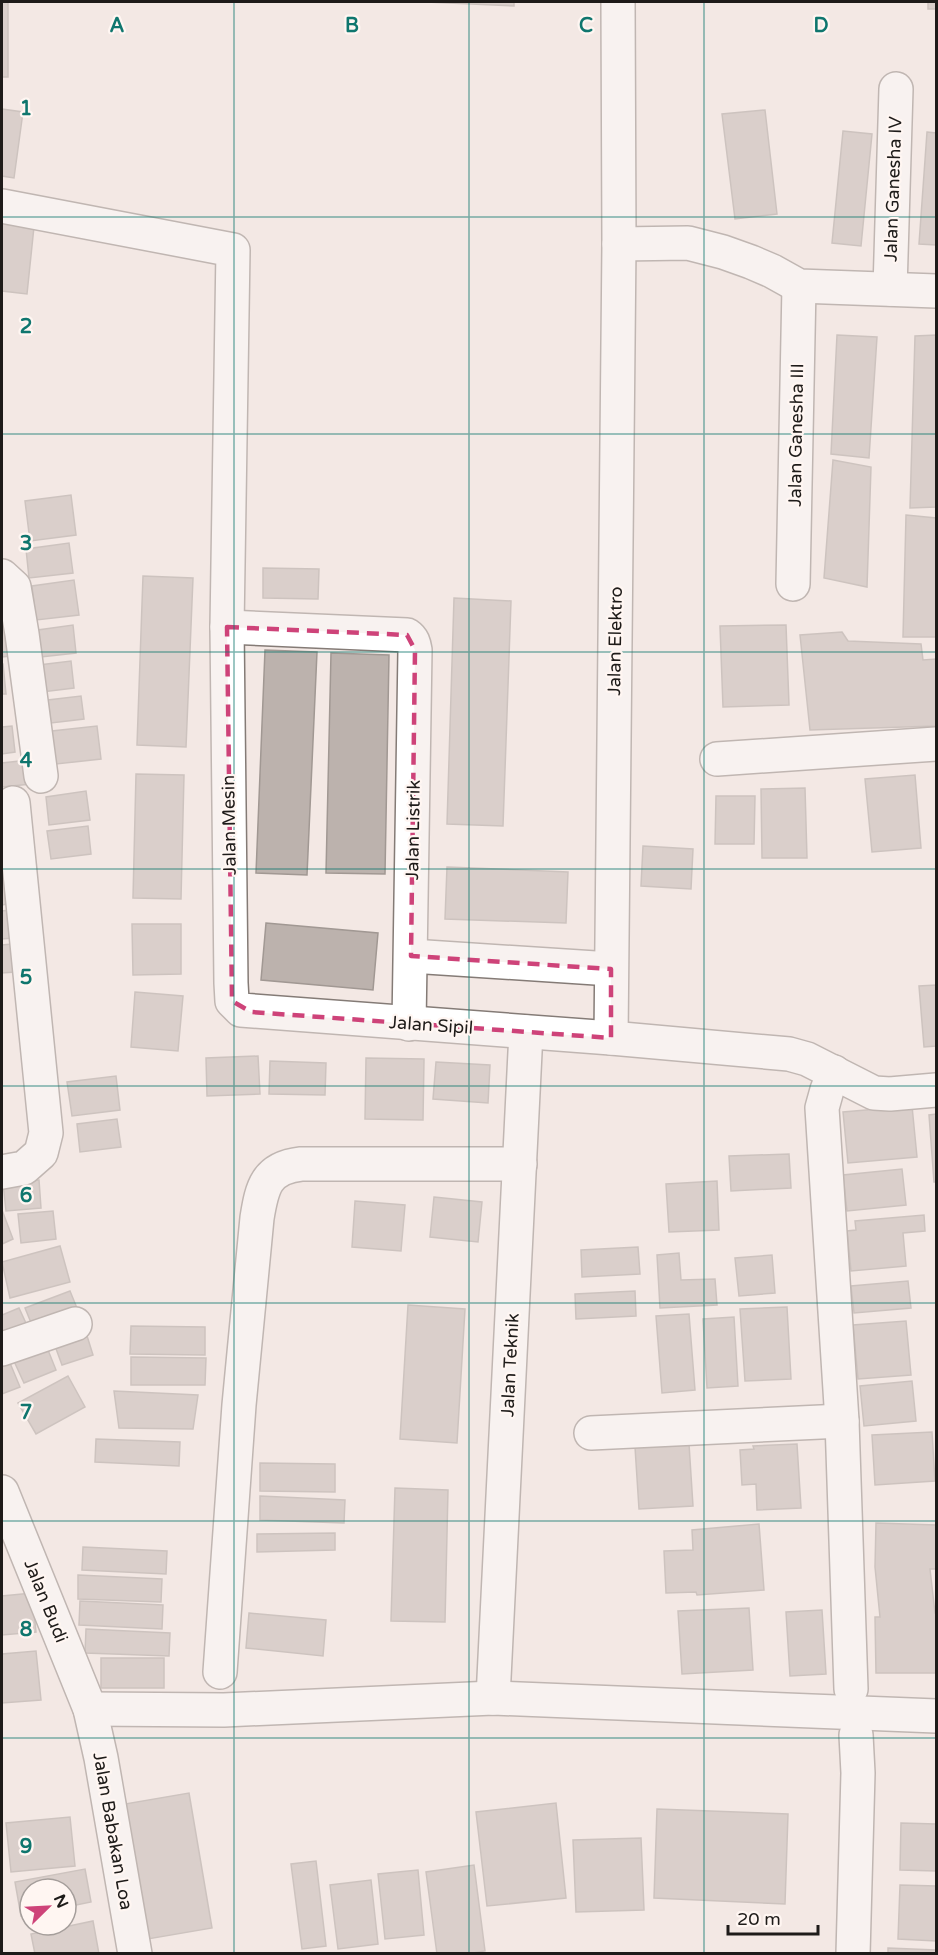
<svg xmlns="http://www.w3.org/2000/svg" width="938" height="1955" font-family="'Varela Round',sans-serif">
<style>
.building{fill:#bcb2ad;stroke:#a19893;stroke-width:1.5}
.lines{fill:none;stroke-linecap:round;stroke-linejoin:round}
.minor-casing{stroke:#847b76;stroke-width:36}
.minor{stroke:#fff;stroke-width:33}
.marked{fill:none;stroke:#ce4379;stroke-width:4.5;stroke-dasharray:12 8;stroke-linejoin:round}
.grid{fill:none;stroke:#0f766e;stroke-width:1.5;stroke-opacity:0.55}
.labels{text-anchor:middle;dominant-baseline:central;stroke-width:4.5;stroke-linejoin:round;paint-order:stroke}
.street-label{font-size:18px;fill:#1e1b19;stroke:#fff6f2}
.grid-label{font-size:20px;text-anchor:middle;font-weight:bold;fill:#0f766e;stroke:#fff6f2;stroke-width:4.5;stroke-linejoin:round;paint-order:stroke}
</style>
<rect width="100%" height="100%" fill="#f3e8e4"/>
<g class="building">
<rect x="2" y="2" width="6" height="75"/>
<path d="M426,2H514V6Z"/>
<rect x="928" y="2" width="8" height="7"/>
<path d="M2,109L23,112L14,178L2,176Z"/>
<path d="M765,110L777,214L735,219L722,114Z"/>
<path d="M843,131L872,134L861,246L832,243Z"/>
<path d="M927,132L936,133V245L919,244Z"/>
<path d="M2,214L35,217L27,294L2,291Z"/>
<path d="M837,335L877,337L869,458L831,454Z"/>
<path d="M936,335V507L910,508L915,336Z"/>
<path d="M833,460L871,467L867,587L824,578Z"/>
<path d="M71,495L76,535L30,541L25,501Z"/>
<path d="M906,515L936,518V637H903Z"/>
<path d="M69,543L73,573L29,578L26,549Z"/>
<path d="M263,568L319,569L318,599L263,598Z"/>
<path d="M143,576L193,578L186,747L137,745Z"/>
<path d="M74,580L79,615L36,620L32,586Z"/>
<path d="M454,598L511,601L503,826L447,824Z"/>
<path d="M73,625L76,653L41,657L38,630Z"/>
<path d="M786,625L789,705L723,707L720,626Z"/>
<path d="M2,626H7L11,656L2,657Z"/>
<path d="M842,632L848,641L921,644L923,660L936,659V726L810,730L800,635Z"/>
<path d="M265,650L317,652L307,875L256,873Z"/>
<path d="M331,653L389,655L385,874L326,873Z"/>
<path d="M71,661L74,688L42,692L39,665Z"/>
<path d="M3,664L6,694H2V664Z"/>
<path d="M81,696L84,719L51,723L48,700Z"/>
<path d="M12,726L15,752L2,754V727Z"/>
<path d="M97,726L101,759L56,764L52,731Z"/>
<path d="M28,760L31,784L2,787V763Z"/>
<path d="M136,774L184,775L181,899L133,898Z"/>
<path d="M915,775L921,848L872,852L865,779Z"/>
<path d="M805,788L807,858H762L761,789Z"/>
<path d="M86,791L90,820L49,825L46,797Z"/>
<path d="M716,796H755L754,844H715Z"/>
<path d="M88,826L91,854L51,859L47,831Z"/>
<path d="M643,846L693,849L691,889L641,886Z"/>
<path d="M447,867L568,872L566,923L445,919Z"/>
<path d="M2,877H4L7,904L2,905Z"/>
<path d="M10,910L13,938L2,939V911Z"/>
<path d="M266,923L378,933L373,990L261,980Z"/>
<path d="M132,924H181V974L133,975Z"/>
<path d="M12,944L15,972L2,973V945Z"/>
<path d="M936,985V1046L924,1047L919,986Z"/>
<path d="M135,992L183,996L178,1051L131,1047Z"/>
<path d="M258,1056L260,1094L207,1096L206,1058Z"/>
<path d="M366,1058L424,1059L423,1120L365,1119Z"/>
<path d="M270,1061L326,1063L325,1095L269,1094Z"/>
<path d="M436,1062L490,1065L488,1103L433,1099Z"/>
<path d="M116,1076L120,1110L72,1116L67,1082Z"/>
<path d="M912,1106L917,1157L848,1163L843,1112Z"/>
<path d="M936,1114V1182H934L929,1115Z"/>
<path d="M117,1119L121,1147L80,1152L77,1124Z"/>
<path d="M789,1154L791,1188L731,1191L729,1156Z"/>
<path d="M902,1169L906,1205L847,1211L843,1175Z"/>
<path d="M39,1180L41,1208L6,1211L3,1183Z"/>
<path d="M717,1181L719,1230L669,1232L666,1184Z"/>
<path d="M434,1197L482,1202L478,1242L430,1237Z"/>
<path d="M355,1201L405,1205L401,1251L352,1247Z"/>
<path d="M2,1210L13,1239L2,1244Z"/>
<path d="M53,1211L56,1239L21,1243L18,1214Z"/>
<path d="M924,1215L925,1231L903,1233L906,1266L851,1271L847,1231L856,1230L855,1221Z"/>
<path d="M60,1246L70,1282L10,1298L2,1262Z"/>
<path d="M638,1247L640,1274L582,1277L581,1250Z"/>
<path d="M679,1253L681,1280L715,1279L717,1305L660,1308L657,1255Z"/>
<path d="M772,1255L775,1293L739,1296L735,1258Z"/>
<path d="M908,1281L911,1308L854,1313L851,1286Z"/>
<path d="M70,1291L79,1313L34,1330L25,1308Z"/>
<path d="M635,1291L636,1316L576,1319L575,1294Z"/>
<path d="M408,1305L465,1309L457,1443L400,1439Z"/>
<path d="M787,1307L791,1379L745,1381L740,1309Z"/>
<path d="M19,1308L30,1332L2,1345V1315Z"/>
<path d="M689,1314L695,1390L662,1393L656,1316Z"/>
<path d="M734,1317L738,1386L707,1388L703,1319Z"/>
<path d="M906,1321L911,1375L858,1379L853,1325Z"/>
<path d="M83,1323L93,1355L62,1365L51,1335Z"/>
<path d="M131,1326L205,1327V1355L130,1354Z"/>
<path d="M46,1345L56,1370L24,1383L13,1359Z"/>
<path d="M5,1351L20,1387L2,1394V1352Z"/>
<path d="M131,1357L206,1358L205,1385H131Z"/>
<path d="M68,1376L85,1407L36,1434L18,1403Z"/>
<path d="M912,1381L916,1421L864,1426L860,1386Z"/>
<path d="M114,1391L198,1395L193,1429L119,1428Z"/>
<path d="M932,1432L935,1481L875,1485L872,1435Z"/>
<path d="M96,1439L180,1442L179,1466L95,1462Z"/>
<path d="M689,1444L693,1506L639,1509L635,1447Z"/>
<path d="M797,1444L801,1508L757,1510L756,1484L742,1485L740,1450L754,1449L753,1446Z"/>
<path d="M260,1463L335,1464V1492L260,1491Z"/>
<path d="M395,1488L448,1490L445,1622L391,1621Z"/>
<path d="M260,1496L345,1500L344,1523L260,1520Z"/>
<path d="M876,1523L936,1525V1569H930L935,1613H936V1673H876L875,1617H880L875,1567Z"/>
<path d="M759,1524L764,1590L697,1595L696,1592L666,1593L664,1551L693,1550L692,1530Z"/>
<path d="M335,1533V1550L257,1552V1534Z"/>
<path d="M83,1547L167,1551L166,1574L82,1570Z"/>
<path d="M78,1575L162,1579L161,1602L78,1599Z"/>
<path d="M32,1593L36,1632L2,1635V1596Z"/>
<path d="M80,1601L163,1605L162,1629L79,1625Z"/>
<path d="M749,1608L753,1670L682,1674L678,1611Z"/>
<path d="M822,1610L826,1674L790,1676L786,1612Z"/>
<path d="M249,1613L326,1620L323,1656L246,1648Z"/>
<path d="M86,1629L170,1633L169,1656L85,1653Z"/>
<path d="M36,1651L41,1700L2,1703V1654Z"/>
<rect x="101" y="1658" width="63" height="30"/>
<path d="M189,1793L212,1928L142,1940L119,1805Z"/>
<path d="M556,1803L566,1898L487,1906L476,1812Z"/>
<path d="M657,1809L788,1814L785,1904L654,1898Z"/>
<path d="M70,1817L75,1866L11,1872L6,1823Z"/>
<path d="M901,1823L936,1824V1871L900,1870Z"/>
<path d="M641,1838L644,1910L576,1912L573,1840Z"/>
<path d="M316,1861L326,1946L302,1949L291,1864Z"/>
<path d="M474,1865L485,1951L467,1954H437L426,1872Z"/>
<path d="M85,1869L91,1902L66,1907V1889H30V1914L21,1916L15,1882Z"/>
<path d="M418,1870L424,1935L385,1939L378,1874Z"/>
<path d="M371,1880L378,1944L338,1949L330,1885Z"/>
<path d="M900,1885L936,1886V1941L898,1939Z"/>
<path d="M93,1921L99,1954H35L31,1934Z"/>
<path d="M888,1948L936,1950V1954H888Z"/>
</g>
<g class="lines">
<defs>
<g id="minor">
<path d="M2,206L233,250L227,627L231,983L232,1001L241,1010L611,1038L789,1054L807,1059L874,1093L890,1094L936,1090"/>
<path d="M619,244L688,243L723,252L751,262L772,271L799,286L936,291"/>
<path d="M890,289L896,89"/>
<path d="M2,576L14,587L22,634L41,776"/>
<path d="M793,584L799,286"/>
<path d="M227,627L407,635C413,639 414,644 415,650L409,1024"/>
<path d="M717,759L936,744"/>
<path d="M411,956L611,969"/>
<path d="M611,1038L619,244L618,2"/>
<path d="M834,1072L827,1090L822,1108L842,1421L851,1689"/>
<path d="M2,1172L24,1168L41,1153L46,1133L13,803"/>
<path d="M2,1349L75,1324"/>
<path d="M591,1433L842,1421"/>
<path d="M2,1492L90,1709L101,1758L135,1954"/>
<path d="M220,1672L239,1405L257,1218C262,1187 266,1168 301,1164H520"/>
<path d="M493,1698L526,1032"/>
<path d="M90,1709L224,1710L493,1698L936,1716"/>
<path d="M853,1954L858,1773L856,1735"/>
</g>
</defs>
<use href="#minor" class="minor-casing"/>
<use href="#minor" class="minor"/>
</g>
<path d="M0 0H938V1955H0ZM227,627L407,635L415,650L411,956L611,969V1038L251,1012L232,1001Z" fill="#f3e8e4" fill-opacity=".55" fill-rule="evenodd"/>
<path class="marked" d="M227,627L407,635L415,650L411,956L611,969V1038L251,1012L232,1001Z"/>
<path class="grid" d="M234,2V1954M469,2V1954M704,2V1954M2,217H936M2,434H936M2,652H936M2,869H936M2,1086H936M2,1303H936M2,1521H936M2,1738H936"/>
<g class="labels">
<g class="street-label">
<text transform="translate(893 189) rotate(-88)">Jalan Ganesha IV</text>
<text transform="translate(796 435) rotate(-89)">Jalan Ganesha III</text>
<text transform="translate(615 641) rotate(-89)">Jalan Elektro</text>
<text transform="translate(229 825) rotate(-91)">Jalan Mesin</text>
<text transform="translate(413 830) rotate(-89)">Jalan Listrik</text>
<text transform="translate(431 1025) rotate(4)">Jalan Sipil</text>
<text transform="translate(510 1365) rotate(-87)">Jalan Teknik</text>
<text transform="translate(46 1601) rotate(68)">Jalan Budi</text>
<text transform="translate(113 1831) rotate(80)">Jalan Babakan Loa</text>
</g>
</g>
<g class="grid-label">
<text x="117" y="32">A</text>
<text x="352" y="32">B</text>
<text x="586" y="32">C</text>
<text x="821" y="32">D</text>
<text x="26" y="115">1</text>
<text x="26" y="333">2</text>
<text x="26" y="550">3</text>
<text x="26" y="767">4</text>
<text x="26" y="984">5</text>
<text x="26" y="1202">6</text>
<text x="26" y="1419">7</text>
<text x="26" y="1636">8</text>
<text x="26" y="1853">9</text>
</g>
<rect width="938" height="1955" fill="none" stroke="#1e1b19" stroke-width="6"/>
<g transform="translate(48 1907) rotate(66)"><circle r="28" fill="#fff6f2" stroke="#a59e9b" stroke-width="1.5"/>
<path d="M0-4.5L10 22L0 15L-10 22Z" fill="#ce4379"/>
<text y="-9" font-size="16" font-weight="bold" text-anchor="middle" fill="#1e1b19">N</text>
</g>
<path d="M728 1925v9h90v-9" fill="none" stroke="#1e1b19" stroke-width="3"/>
<text x="737" y="1925" font-size="18" fill="#1e1b19" stroke="#fff6f2" stroke-width="4.5" paint-order="stroke">20 m</text>
</svg>
